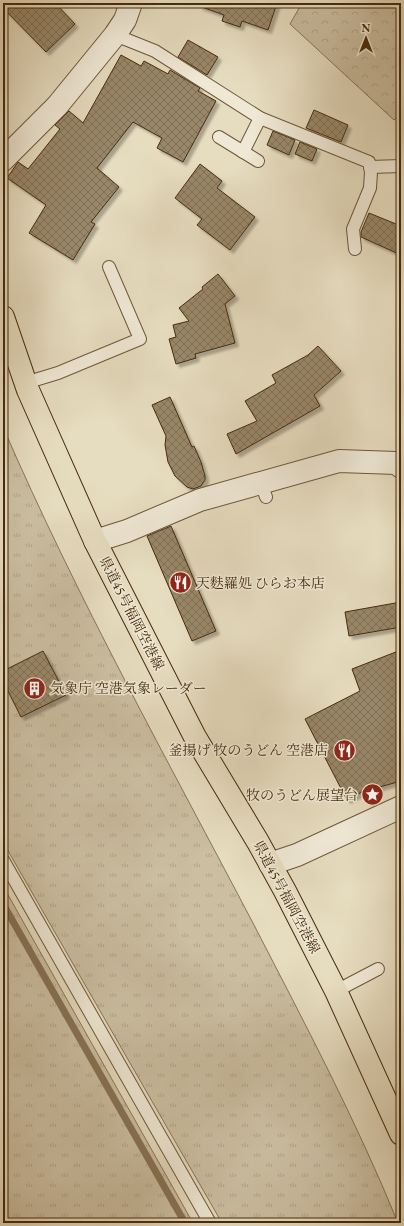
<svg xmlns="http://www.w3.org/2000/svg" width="404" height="1226" font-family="'EB Garamond','Noto Serif JP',serif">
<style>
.grass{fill:url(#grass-tufts);stroke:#887456}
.forest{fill:url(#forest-crowns);stroke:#887456}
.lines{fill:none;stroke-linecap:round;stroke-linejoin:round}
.stream{stroke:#867153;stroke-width:7}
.building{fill:url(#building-cross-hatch);stroke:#462b0c;filter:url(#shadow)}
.service-casing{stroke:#6e5739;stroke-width:14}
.minor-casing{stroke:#6e5739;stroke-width:24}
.tertiary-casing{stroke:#6e5739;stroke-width:24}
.primary-casing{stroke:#462b0c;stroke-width:24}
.service{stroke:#efe8d5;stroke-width:12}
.minor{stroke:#efe8d5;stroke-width:22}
.tertiary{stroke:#efe8d5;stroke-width:22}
.primary{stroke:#e6dcbf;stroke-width:22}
.labels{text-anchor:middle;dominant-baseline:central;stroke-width:3;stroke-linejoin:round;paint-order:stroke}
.poi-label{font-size:14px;fill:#462b0c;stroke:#efe8d5;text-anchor:start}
.street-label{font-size:14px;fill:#462b0c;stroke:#efe8d5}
</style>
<defs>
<pattern id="grass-tufts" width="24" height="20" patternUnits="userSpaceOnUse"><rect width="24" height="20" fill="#cbbea1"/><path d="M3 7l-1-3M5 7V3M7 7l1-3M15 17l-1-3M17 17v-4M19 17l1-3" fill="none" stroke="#b0a389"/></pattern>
<pattern id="forest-crowns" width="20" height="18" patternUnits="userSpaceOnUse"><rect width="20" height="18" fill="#cbbea1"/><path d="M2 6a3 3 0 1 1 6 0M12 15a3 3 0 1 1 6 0" fill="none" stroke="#b0a389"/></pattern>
<pattern id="building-cross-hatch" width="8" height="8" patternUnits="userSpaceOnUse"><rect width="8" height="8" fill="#998769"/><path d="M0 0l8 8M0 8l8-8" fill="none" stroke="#7f6f55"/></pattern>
<filter id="shadow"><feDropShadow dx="3.5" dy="3.5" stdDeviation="1" flood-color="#0004"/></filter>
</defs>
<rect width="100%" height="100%" fill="#e6dcbf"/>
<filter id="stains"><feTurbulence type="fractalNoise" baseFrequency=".005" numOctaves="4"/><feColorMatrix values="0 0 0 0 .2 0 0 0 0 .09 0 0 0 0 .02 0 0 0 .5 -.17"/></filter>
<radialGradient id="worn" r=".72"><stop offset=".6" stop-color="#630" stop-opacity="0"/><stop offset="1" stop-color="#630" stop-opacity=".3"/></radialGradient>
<g class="grass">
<path d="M3,427C77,598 168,761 254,925C305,1024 356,1120 398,1223H222L3,842Z"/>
<path d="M3,886L193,1223H3Z"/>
</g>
<path class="forest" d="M302,3H401V114L394,120L290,24Z"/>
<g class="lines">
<path class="stream" d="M3,904L185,1223"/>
</g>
<g class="building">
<path d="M3,3H55L75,24L46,52L3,8Z"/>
<path d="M200,3H277L268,30L242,21L240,27L222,21L224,15L199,6Z"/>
<path d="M188,40L218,57L207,75L178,57Z"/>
<path d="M121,55L141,66L144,61L168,74L170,70L200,88L198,91L216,101L183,162L157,148L162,138L133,122L97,168L119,187L91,222L95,224L73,260L29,233L46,205L7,178L18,162L28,169L60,129L55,125L69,111L83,123Z"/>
<path d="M314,110L348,125L341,142L306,128Z"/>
<path d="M273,131L295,140L289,155L267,145Z"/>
<path d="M300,142L317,149L312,161L295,154Z"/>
<path d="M200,164L222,181L217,188L255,217L230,250L197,225L202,219L175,198Z"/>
<path d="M369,213L401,226V255L361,237V232Z"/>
<path d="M218,274L235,296L225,304L235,343L195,354L196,358L176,364L169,339L176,337L173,325L189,321L179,308L203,289L202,287Z"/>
<path d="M318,346L341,371L314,395L320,406L236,454L227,434L257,421L245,401L276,383L272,375L308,355Z"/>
<path d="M170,397L192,447L194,446L201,462L205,476V480L201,486L193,489L187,487L175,476L168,462L165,445L166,436L152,405Z"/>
<path d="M171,526L216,631L192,641L147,536Z"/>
<path d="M401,602V627L349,636L345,612Z"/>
<path d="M401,650V781L362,792L347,800L305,719L360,691L352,669Z"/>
<path d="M43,651L66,695L21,717L3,681V671Z"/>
</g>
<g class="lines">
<defs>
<g id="service">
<path d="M115,35L155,51L260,118L369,162L371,172L370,188L353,229L355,249"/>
<path d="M219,137L258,161"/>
<path d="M243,152L260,118"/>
<path d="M370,167L401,166"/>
<path d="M25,383L58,373L140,339L109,267"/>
<path d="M261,483L266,497"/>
<path d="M3,860L210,1223"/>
<path d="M336,991L378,969"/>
</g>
<g id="minor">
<path d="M3,160L57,106L115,35L125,20L131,3"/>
<path d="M95,541L127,531L200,500L339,461L396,463L401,467"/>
</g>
<path id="tertiary" d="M270,864L297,855L401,807"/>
<path id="primary" d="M3,317L28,390L95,541L195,737L258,842L285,891L336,991L401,1134"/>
</defs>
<use href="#service" class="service-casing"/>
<use href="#minor" class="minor-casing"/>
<use href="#tertiary" class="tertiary-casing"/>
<use href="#primary" class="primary-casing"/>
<use href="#service" class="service"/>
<use href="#minor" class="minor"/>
<use href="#tertiary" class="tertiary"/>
<use href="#primary" class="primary"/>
</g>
<defs>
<symbol id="restaurant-disc" viewBox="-11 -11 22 22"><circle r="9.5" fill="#8f2418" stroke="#efe8d5"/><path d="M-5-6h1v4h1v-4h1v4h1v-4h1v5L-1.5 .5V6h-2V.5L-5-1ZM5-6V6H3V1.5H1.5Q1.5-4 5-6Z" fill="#fff"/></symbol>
<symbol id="building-disc" viewBox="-11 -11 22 22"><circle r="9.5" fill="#8f2418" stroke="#efe8d5"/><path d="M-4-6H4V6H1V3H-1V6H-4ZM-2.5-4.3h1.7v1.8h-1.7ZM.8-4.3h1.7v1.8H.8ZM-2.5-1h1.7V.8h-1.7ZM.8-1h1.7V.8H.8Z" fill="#fff"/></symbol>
<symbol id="sight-disc" viewBox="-11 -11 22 22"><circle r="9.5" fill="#8f2418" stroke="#efe8d5"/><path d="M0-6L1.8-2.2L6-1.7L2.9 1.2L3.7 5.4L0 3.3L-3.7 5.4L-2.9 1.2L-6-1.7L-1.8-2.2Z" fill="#fff"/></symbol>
</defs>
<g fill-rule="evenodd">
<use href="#restaurant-disc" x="168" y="570" width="25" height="25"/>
<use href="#building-disc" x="22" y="676" width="25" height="25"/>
<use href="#restaurant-disc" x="332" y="738" width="25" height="25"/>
<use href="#sight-disc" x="360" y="782" width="25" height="25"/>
</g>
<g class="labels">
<g class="poi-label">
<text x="196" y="583">天麩羅処 ひらお本店</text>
<text x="50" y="688">気象庁 空港気象レーダー</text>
<text x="328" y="750" text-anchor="end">釜揚げ 牧のうどん 空港店</text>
<text x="358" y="795" text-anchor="end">牧のうどん展望台</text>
</g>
<g class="street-label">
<text transform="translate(132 613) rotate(63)">県道45号福岡空港線</text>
<text transform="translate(287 897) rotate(62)">県道45号福岡空港線</text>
</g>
</g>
<rect width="404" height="1226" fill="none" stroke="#e6dcbf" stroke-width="16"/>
<rect x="4" y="4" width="396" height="1218" fill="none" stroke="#462b0c" stroke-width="2"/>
<rect x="8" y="8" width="388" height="1210" fill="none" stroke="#462b0c"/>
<g transform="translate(366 38)" stroke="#efe8d5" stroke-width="3" paint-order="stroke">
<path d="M0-3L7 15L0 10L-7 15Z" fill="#462b0c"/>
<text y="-6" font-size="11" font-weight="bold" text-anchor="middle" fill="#462b0c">N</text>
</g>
<rect width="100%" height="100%" filter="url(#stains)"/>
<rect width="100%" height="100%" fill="url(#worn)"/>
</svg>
